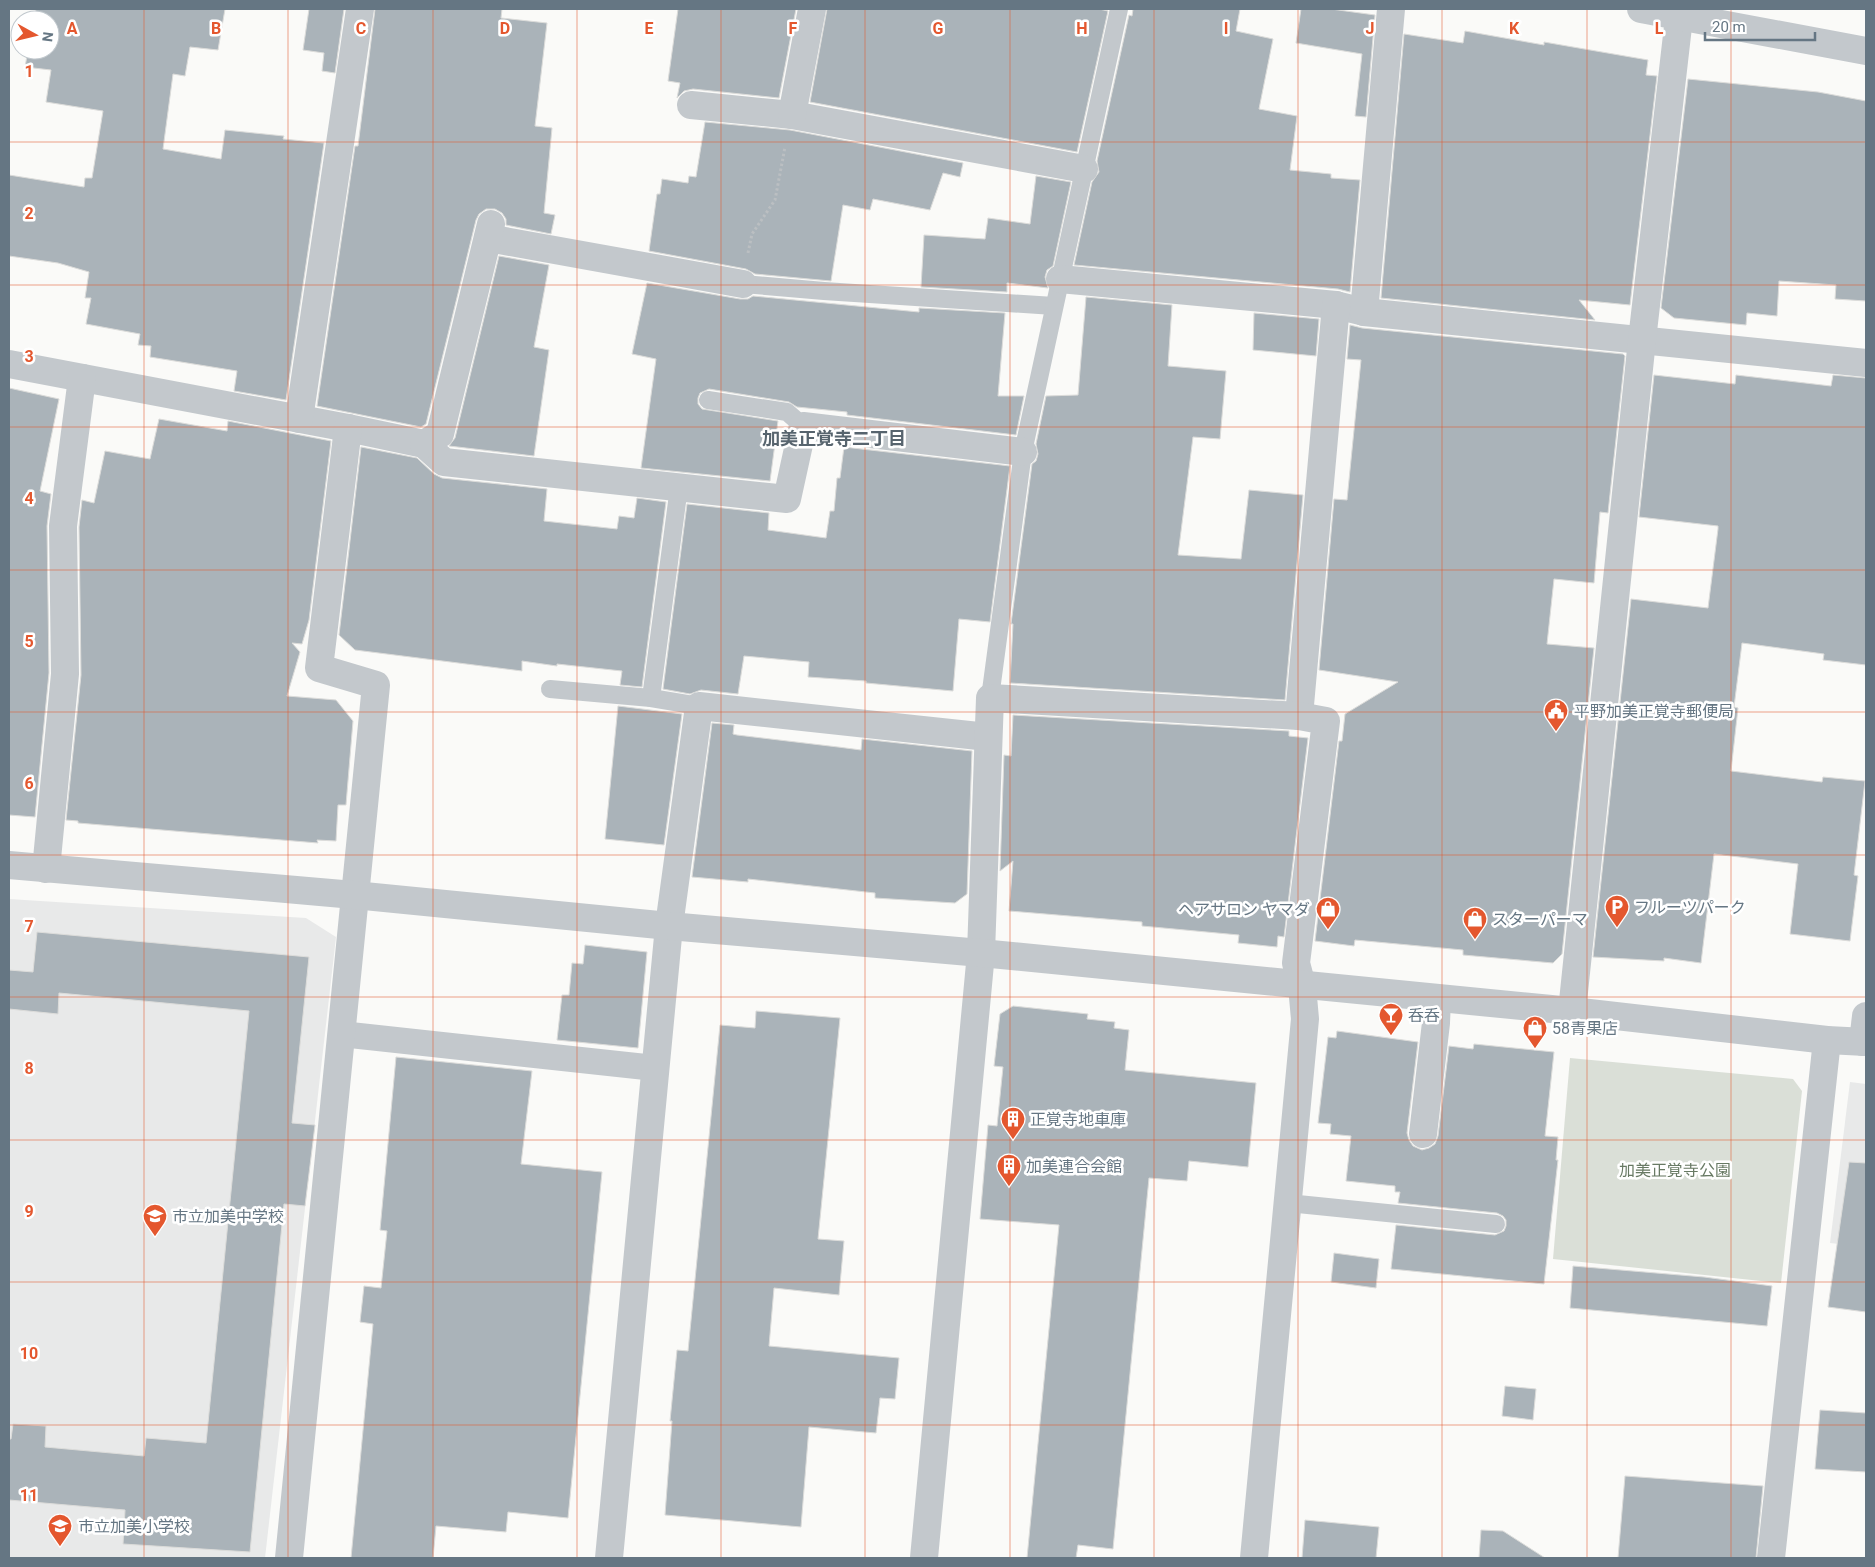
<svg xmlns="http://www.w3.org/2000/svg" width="1875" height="1567" font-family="Roboto,'Noto Sans JP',sans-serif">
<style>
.built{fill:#e8e9e9}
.green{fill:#dadfd7}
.building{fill:#aab3b9;stroke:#dcdcda}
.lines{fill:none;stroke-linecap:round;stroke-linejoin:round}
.path{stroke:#bbbfc2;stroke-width:3;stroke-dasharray:2.5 2.5;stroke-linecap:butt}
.service{stroke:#c3c8cc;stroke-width:18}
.pedestrian{stroke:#c3c8cc;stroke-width:26}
.minor{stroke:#c3c8cc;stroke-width:28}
.tertiary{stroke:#c3c8cc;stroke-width:28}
.grid{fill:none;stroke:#e4572e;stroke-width:1;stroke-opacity:0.55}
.labels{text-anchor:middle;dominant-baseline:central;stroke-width:5;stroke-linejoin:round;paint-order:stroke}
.poi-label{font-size:16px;fill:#657683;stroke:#fff;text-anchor:start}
.park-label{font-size:16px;fill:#687a64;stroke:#fff}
.neighbourhood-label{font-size:18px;font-weight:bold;fill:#57646e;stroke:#fff}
.grid-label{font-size:16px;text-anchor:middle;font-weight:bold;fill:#e4572e;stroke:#fff;stroke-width:5;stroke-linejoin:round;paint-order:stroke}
</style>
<rect width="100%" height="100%" fill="#fafaf8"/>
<g class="built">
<path d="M9,899L306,918L336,937L265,1558H9Z"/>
<path d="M1850,1082L1866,1084V1247L1830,1243Z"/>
</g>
<path class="green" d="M1570,1058L1793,1079L1802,1091L1781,1283L1553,1259Z"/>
<g class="building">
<path d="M36,9H225L218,50L190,47L185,76L173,74L163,149L221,159L225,130L284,136L283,139L324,143L286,400L234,391L237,371L150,357L151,346L138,345L140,334L86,324L91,298H85L89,272L58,263L9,256V175L84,187L85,178H92L103,111L46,102L51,70L25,67L28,50H50V20H34Z"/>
<path d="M309,9H344L335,73L322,71L324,53L303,50Z"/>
<path d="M375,9H502L501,18L547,23L535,126L552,128L544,213L555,215L551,234L506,225V219L502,213L495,209H486L479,214L476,220L426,424L421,427L317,406L355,146H358Z"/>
<path d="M678,9H796L779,98L693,89L684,91L677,98L680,83L668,81Z"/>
<path d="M827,9H1099L1108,11L1077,152L810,102Z"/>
<path d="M1133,9H1240L1236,31L1273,39L1259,109L1297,116L1290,170L1331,174V178L1360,180L1350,292L1338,289L1074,265L1092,182L1099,172L1097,161L1129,15L1132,16Z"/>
<path d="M1301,9H1331L1375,15L1366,117L1355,116L1362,54L1296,43Z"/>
<path d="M1465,31L1544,45V42L1648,60L1646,75L1657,76L1630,305L1579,300L1595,320L1381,298L1404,34L1463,43Z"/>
<path d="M1688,79L1818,92L1866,101V301L1835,299L1836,285L1779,281L1777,316L1747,313L1746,325L1674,318L1661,308Z"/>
<path d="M705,122L790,130L963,163L960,177L943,173L930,210L873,199L870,210L843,205L831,281L755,274L746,269L649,251L657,194H660L662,179L688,183L689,176L696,177Z"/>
<path d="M1036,176L1071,182L1053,266L1047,270L1045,277L1048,288L1007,283V292L921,287L924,235L985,239L988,218L1030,224Z"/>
<path d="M499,256L549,265L534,347L549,350L534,456L449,446L455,438Z"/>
<path d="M647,283L740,299H748L753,296L919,312V308L1005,313L998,396H1024L1016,435L847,415V412L797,407L789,402L709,389L700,393L698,398V404L702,409L778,421L770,481L641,468L656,359L632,354Z"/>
<path d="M1086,297L1172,305L1168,366L1226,371L1220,439L1193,437L1178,555L1241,559L1249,490L1303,495L1285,700L1010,683L1013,624H1011L1032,464L1036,461L1038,454L1036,444L1046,396L1078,395Z"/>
<path d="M1254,313L1319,319L1316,356L1253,350Z"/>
<path d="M1350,325L1362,328L1623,354L1625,356L1608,513L1600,512L1594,583L1554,579L1547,644L1594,648L1562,954L1553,963L1463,955V950L1355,940L1354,946L1315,941L1339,741H1342L1345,714L1398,682L1319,670L1334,499L1347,500L1361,360L1347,359Z"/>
<path d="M1654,375L1735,384L1736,375L1831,386L1833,375L1866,378V665L1823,660L1824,654L1742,643L1734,707L1738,708L1731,771L1822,782L1823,777L1865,781L1854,875L1858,876L1850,941L1790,934L1798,864L1714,854L1701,963L1664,958V961L1593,957L1631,599L1708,608L1718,529V526L1639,517Z"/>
<path d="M9,388L59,399L40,491L51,494L47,526L49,673L35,817L9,815Z"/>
<path d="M159,419L227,431L228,421L331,441L309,620L302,644L292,643L300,652L287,696L336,700L353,721L346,805H338L336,841L317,840L318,843L78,823V821L66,820L81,675L79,527L82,500L94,503L105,451L150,459Z"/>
<path d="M361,447L417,458L434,474L442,478L547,489L544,521L617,529L619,516L634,518L637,498L666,502L642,687L620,685L622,671L557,664V666L522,661V671L355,650L339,635Z"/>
<path d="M844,447L1010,466L990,622L959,619L953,691L866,683V681L808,677L809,662L744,656L738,694L701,690L690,694L663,689L687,504L769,513L768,530L826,538L830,511H834L837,478H840Z"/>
<path d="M618,706L682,714L664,845L605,839Z"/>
<path d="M1013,715L1289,731V736L1308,738L1284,937L1278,936L1277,947L1238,943L1239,935L1142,926V922L1009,911L1013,861L1000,871L1004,755L1011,756Z"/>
<path d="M712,723L734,725L733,734L737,735L838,747L861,750L862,739L972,751L967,894L955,903L875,898V893L748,879V882L692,877Z"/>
<path d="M37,932L309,957L292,1123L315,1125L305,1206L284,1204L250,1552L123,1544L125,1510L9,1500V1439H11L13,1424L46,1426L45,1447L144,1456L146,1438L206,1443L249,1011L59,993L58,1014L9,1009V970L33,972Z"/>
<path d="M585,945L647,952L638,1048L557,1040L562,995H569L572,963L583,964Z"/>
<path d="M1013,1006L1088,1014L1087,1019L1115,1022L1114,1028L1129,1030L1125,1070L1256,1083L1248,1167L1189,1161L1187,1181L1149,1178L1113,1549L1078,1545L1076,1558H1027L1059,1225L980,1219L988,1125L997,1126L1003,1067L994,1066L1000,1014Z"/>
<path d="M756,1011L840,1018L818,1239L844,1241L839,1295L774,1288L769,1346L899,1358L895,1399L880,1398L876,1433L809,1427L801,1527L665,1515L672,1421H670L677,1350L688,1351L720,1025L755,1028Z"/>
<path d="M1337,1031L1418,1042L1407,1133L1409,1140L1413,1146L1422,1150L1429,1148L1435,1144L1438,1136L1449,1046L1473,1049L1474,1044L1554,1052L1545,1136L1558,1137L1556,1160H1558L1544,1284L1391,1269L1396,1225L1495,1235L1504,1231L1506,1226V1220L1503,1216L1497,1213L1398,1203L1400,1192H1395V1186L1346,1181L1351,1136L1330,1134L1331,1124L1318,1123L1328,1037L1336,1038Z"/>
<path d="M396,1057L532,1071L521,1164L602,1172L568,1518L508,1512L506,1532L436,1526L433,1558H351L373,1324L360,1322L364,1286L381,1288L387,1231L380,1230Z"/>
<path d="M1849,1162L1866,1163V1312L1828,1307Z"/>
<path d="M1334,1253L1379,1259L1376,1288L1331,1282Z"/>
<path d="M1573,1266L1704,1277L1772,1286L1767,1326L1570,1308Z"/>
<path d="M1505,1386L1536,1389L1533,1420L1502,1416Z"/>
<path d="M1820,1410L1866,1413V1472L1815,1469Z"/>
<path d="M1625,1476L1763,1486L1756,1558H1618Z"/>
<path d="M1305,1520L1379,1527L1376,1558H1302Z"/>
<path d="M1481,1530L1503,1531L1545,1558H1479Z"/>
</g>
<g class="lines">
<path class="path" d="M748,253L752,234L775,200L785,147"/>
<g class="service">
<path d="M743,284L824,291L1054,306"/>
<path d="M708,400L787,412L803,426"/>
<path d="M550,689L651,698L699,706"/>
<path d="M651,698L679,487"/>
<path d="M990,698L1023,452L1119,9"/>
<path d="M1288,1203L1496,1224"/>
</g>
<path class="pedestrian" d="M341,1034L655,1068"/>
<g class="minor">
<path d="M691,105L792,115L1084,169"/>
<path d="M792,115L812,9"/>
<path d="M488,238L743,284"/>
<path d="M1060,279L1336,305L1364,312L1866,363"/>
<path d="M1364,312L1391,9"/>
<path d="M9,364L348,428L424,444L444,462L787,499L803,426L1023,452"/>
<path d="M299,419L360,9"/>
<path d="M424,444L440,434L491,224"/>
<path d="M1299,716L1336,305"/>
<path d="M46,869L65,674L63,526L82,378"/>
<path d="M1572,1011L1642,340L1680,9"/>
<path d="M1863,1042L1866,1016"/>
<path d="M1423,1134L1436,1023L1437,999"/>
<path d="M289,1558L376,685L319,668L348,428"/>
<path d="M609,1558L669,926L699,706L988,737"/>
<path d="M924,1558L981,953L990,698L1299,716L1326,721L1296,963L1302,986L1305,1019L1254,1558"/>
<path d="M1771,1558L1827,1040"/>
</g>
<g class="tertiary">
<path d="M1641,9L1866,51"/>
<path d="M9,865L354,895L669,926L981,953L1572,1011L1827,1040L1866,1042"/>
</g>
</g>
<path class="grid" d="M144,9V1558M288,9V1558M433,9V1558M577,9V1558M721,9V1558M865,9V1558M1010,9V1558M1154,9V1558M1298,9V1558M1442,9V1558M1587,9V1558M1731,9V1558M9,142H1866M9,285H1866M9,427H1866M9,570H1866M9,712H1866M9,855H1866M9,997H1866M9,1140H1866M9,1282H1866M9,1425H1866"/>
<defs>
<symbol id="civic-pin" viewBox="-11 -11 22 30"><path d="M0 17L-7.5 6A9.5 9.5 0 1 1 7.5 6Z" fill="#e4572e" stroke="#fff"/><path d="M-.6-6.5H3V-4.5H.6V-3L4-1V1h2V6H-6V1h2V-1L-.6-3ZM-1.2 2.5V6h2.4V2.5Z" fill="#fff"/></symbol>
<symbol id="parking-pin" viewBox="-11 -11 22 30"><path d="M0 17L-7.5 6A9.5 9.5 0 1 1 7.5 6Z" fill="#e4572e" stroke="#fff"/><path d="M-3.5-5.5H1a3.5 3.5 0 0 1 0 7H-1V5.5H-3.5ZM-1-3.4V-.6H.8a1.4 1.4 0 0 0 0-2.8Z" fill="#fff"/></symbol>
<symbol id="shop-pin" viewBox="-11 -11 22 30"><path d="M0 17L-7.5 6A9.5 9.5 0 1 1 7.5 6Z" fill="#e4572e" stroke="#fff"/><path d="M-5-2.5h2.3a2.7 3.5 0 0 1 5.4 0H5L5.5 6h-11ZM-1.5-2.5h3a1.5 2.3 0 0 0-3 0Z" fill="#fff"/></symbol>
<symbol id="bar-pin" viewBox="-11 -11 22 30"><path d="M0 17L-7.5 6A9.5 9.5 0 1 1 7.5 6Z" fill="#e4572e" stroke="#fff"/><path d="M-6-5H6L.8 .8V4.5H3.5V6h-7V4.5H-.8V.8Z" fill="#fff"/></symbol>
<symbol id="building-pin" viewBox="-11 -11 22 30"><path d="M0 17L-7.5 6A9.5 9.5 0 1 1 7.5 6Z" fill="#e4572e" stroke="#fff"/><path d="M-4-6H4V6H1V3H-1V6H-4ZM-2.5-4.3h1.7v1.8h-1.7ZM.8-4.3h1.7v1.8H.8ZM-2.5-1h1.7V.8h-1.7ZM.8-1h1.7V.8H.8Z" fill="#fff"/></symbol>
<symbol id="school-pin" viewBox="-11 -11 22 30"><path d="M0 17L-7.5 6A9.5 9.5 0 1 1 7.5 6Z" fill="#e4572e" stroke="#fff"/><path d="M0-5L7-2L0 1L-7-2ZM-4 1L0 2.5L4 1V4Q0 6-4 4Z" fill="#fff"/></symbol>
</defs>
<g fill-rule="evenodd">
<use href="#civic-pin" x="1542" y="697" width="28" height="38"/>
<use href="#parking-pin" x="1603" y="893" width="28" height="38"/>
<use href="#shop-pin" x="1314" y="895" width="28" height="38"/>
<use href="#shop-pin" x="1461" y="905" width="28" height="38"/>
<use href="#bar-pin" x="1377" y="1001" width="28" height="38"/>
<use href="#shop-pin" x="1521" y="1014" width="28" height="38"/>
<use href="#building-pin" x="999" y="1105" width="28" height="38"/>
<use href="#building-pin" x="995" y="1152" width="28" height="38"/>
<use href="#school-pin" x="141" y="1202" width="28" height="38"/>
<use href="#school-pin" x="46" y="1512" width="28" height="38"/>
</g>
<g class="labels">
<g class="poi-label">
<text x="1574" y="711">平野加美正覚寺郵便局</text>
<text x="1634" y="907">フルーツパーク</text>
<text x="1310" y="909" text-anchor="end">ヘアサロン ヤマダ</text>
<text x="1492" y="919">スターパーマ</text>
<text x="1408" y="1015">呑呑</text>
<text x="1552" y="1028">58青果店</text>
<text x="1030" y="1119">正覚寺地車庫</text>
<text x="1026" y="1166">加美連合会館</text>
<text x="172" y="1216">市立加美中学校</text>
<text x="78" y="1526">市立加美小学校</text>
</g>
<g class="park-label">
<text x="1675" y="1170">加美正覚寺公園</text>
</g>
<g class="neighbourhood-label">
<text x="834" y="438">加美正覚寺二丁目</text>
</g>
</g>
<g class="grid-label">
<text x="72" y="34">A</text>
<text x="216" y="34">B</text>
<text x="361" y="34">C</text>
<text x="505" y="34">D</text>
<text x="649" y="34">E</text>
<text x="793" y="34">F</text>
<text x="938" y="34">G</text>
<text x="1082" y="34">H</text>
<text x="1226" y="34">I</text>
<text x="1370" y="34">J</text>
<text x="1514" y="34">K</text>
<text x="1659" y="34">L</text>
<text x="29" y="77">1</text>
<text x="29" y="219">2</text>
<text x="29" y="362">3</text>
<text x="29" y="504">4</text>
<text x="29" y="647">5</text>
<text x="29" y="789">6</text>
<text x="29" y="932">7</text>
<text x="29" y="1074">8</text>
<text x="29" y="1217">9</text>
<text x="29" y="1359">10</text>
<text x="29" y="1501">11</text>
</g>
<rect width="1875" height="1567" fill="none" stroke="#657683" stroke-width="20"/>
<g transform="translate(35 35) rotate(98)"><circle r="24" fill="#ffffff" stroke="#c1c8cd"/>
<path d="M0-4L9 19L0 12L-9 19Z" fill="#e4572e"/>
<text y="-8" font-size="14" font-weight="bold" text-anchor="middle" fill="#657683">N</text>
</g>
<path d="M1705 32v8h110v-8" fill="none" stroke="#657683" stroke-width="2.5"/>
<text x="1712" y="32" font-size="15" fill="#657683" stroke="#ffffff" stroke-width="4" paint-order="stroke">20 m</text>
</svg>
